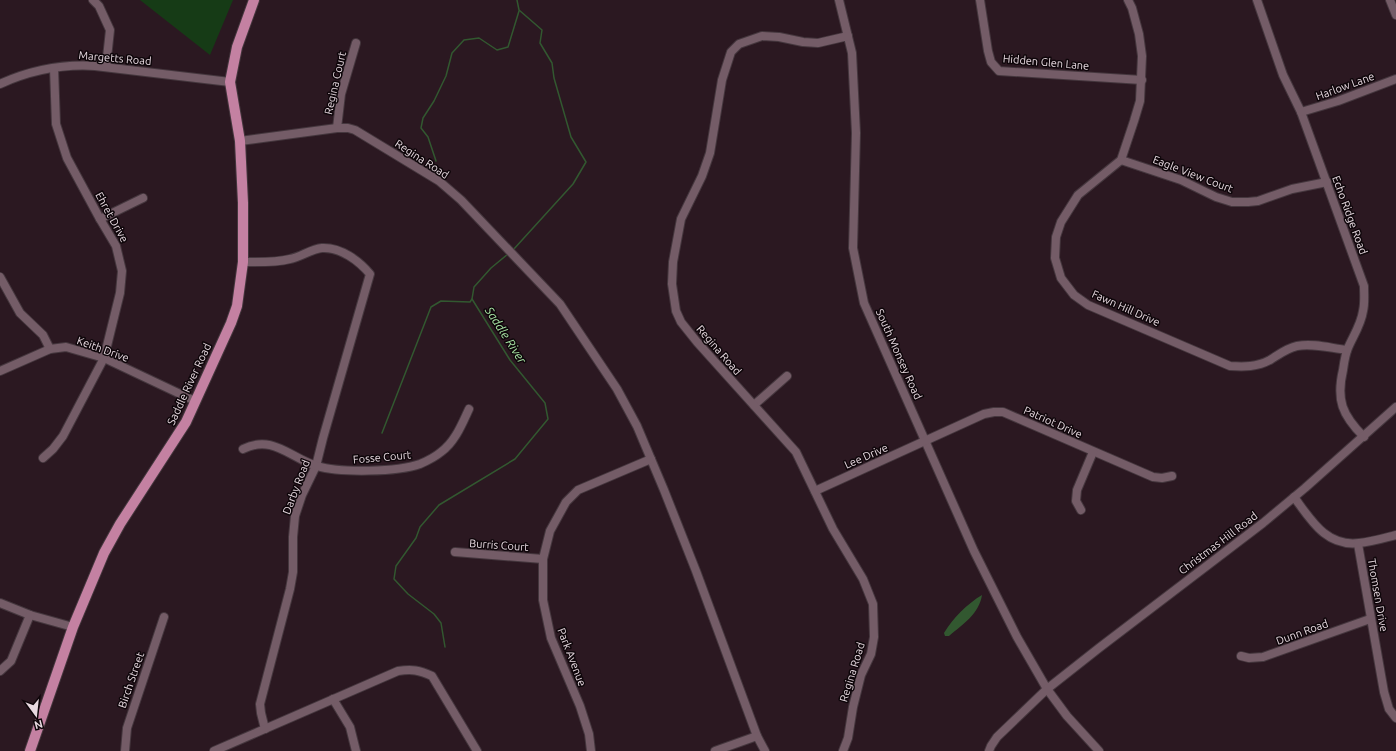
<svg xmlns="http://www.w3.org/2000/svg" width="1396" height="751" font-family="Ubuntu,sans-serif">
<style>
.green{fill:#163b16}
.water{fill:#325830}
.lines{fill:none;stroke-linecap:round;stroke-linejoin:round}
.stream{stroke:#325830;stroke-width:1.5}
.minor-casing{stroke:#45373e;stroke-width:10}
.major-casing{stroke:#45373e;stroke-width:12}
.minor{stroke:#745c67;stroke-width:8}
.major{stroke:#c481a2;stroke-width:10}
.labels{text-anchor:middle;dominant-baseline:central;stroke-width:3;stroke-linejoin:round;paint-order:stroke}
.street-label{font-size:11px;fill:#e8dae1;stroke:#0e060a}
.water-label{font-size:12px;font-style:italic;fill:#a9e6a5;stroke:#0e060a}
</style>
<rect width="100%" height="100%" fill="#2b1821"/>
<path class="green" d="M140,0H233L210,55Z"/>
<path class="water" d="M982,595C979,614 963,624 949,636H945L944,633C953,618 967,604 982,595Z"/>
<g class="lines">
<g class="stream">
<path d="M436,161L428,137L421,128L423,118L434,101L446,76L452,53L464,40L479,38L497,50L508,47L519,11"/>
<path d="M513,250L573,184L586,162L571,137L554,78L552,63L540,43L542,30L519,10L517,0"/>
<path d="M382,433L431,307L441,301L470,302L472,299"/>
<path d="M445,647L441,623L434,614L408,594L394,579L396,566L416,538L420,527L439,505L515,459L548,419L545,403L510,360L472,299L474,287L491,268L508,254"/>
</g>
<defs>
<g id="minor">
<path d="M93,0L99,6L110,30L106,67"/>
<path d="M839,0L852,53L856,133L853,248L864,303L974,551L1017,637L1047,689L1067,716L1099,751"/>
<path d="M980,0L988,51L991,62L999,71L1142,80"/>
<path d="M1128,0L1132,8L1139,34L1142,56L1140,101L1134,121L1121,160L1078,195L1061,222L1056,237L1055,258L1061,278L1074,295L1088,305L1230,366C1244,367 1257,367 1270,360C1278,355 1287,348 1297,346C1314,343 1330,348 1347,350"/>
<path d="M1257,0L1283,75L1301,112L1364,286C1364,294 1365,303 1363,311C1361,325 1353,336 1348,348C1345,355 1344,363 1343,370C1336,400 1342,415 1364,437"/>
<path d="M1390,0L1396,15"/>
<path d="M0,84C29,71 63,64 95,66L230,82"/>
<path d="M1301,112L1338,101L1396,79"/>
<path d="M337,128L341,94L356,43"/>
<path d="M240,141L337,128H348L355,130L439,181L461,200L560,304L617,389L637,426L664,490L696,571L757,736L765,751"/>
<path d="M1121,160L1181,180L1216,197L1232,202H1248L1258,201L1292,189L1327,182"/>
<path d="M100,219L143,198"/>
<path d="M243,262C259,262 274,263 290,259C301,257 311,249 322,248C341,247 359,261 370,274L323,438L316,466L302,495L295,516L293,537V572L290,589L260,704L261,713L265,729"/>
<path d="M0,277L20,313L43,335L50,349"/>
<path d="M0,371L50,349L66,347L104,358L195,401"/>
<path d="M754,405L787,376"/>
<path d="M243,449C273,434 290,458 317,466C340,473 398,472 420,464C427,461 435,457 441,452C455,442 462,424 469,409"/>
<path d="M43,458L53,449L63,436L104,358L120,293L122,271L116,246L100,219L67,158L56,124L54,68"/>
<path d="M815,491L984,414L994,412H1003L1153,477L1162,478L1172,476"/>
<path d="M1294,497C1311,520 1326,547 1359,543C1372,542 1384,538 1396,535"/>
<path d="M1081,510L1076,501L1077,490L1093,452"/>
<path d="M1358,544L1384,692L1389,709L1396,718"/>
<path d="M455,552L543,559"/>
<path d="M0,603L30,615L73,627"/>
<path d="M1241,656L1249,658L1263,657L1370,619"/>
<path d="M0,671L11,661L30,615"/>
<path d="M333,699L350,727L356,751"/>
<path d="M125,751L127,728L164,617"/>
<path d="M214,751L398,671C412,669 419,670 432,676L477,751"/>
<path d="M591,751L589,734L580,706L551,638L543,600V559L550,531L566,502L578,490L651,459"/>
<path d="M715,751L757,736"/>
<path d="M843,751L848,738L853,707L861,675L871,654L874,637L873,604L863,579L833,529L796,452L697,342L681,322L676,311L672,284L673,262L681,219L702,176L710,153L722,80L731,52L739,44L762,36L779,37L803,42L818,43L848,36"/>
<path d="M989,751L991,746L997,737L1047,689L1099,648L1263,523L1305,488L1396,407"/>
</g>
<path id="major" d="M30,751L73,627L104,553L120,524L186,422L231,323L237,306L243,262V203L240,141L230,82L237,47L254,0"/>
</defs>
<use href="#minor" class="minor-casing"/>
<use href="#major" class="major-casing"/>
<use href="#minor" class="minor"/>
<use href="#major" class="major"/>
</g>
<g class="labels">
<g class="street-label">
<text transform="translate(115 58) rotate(5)">Margetts Road</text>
<text transform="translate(1046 62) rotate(5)">Hidden Glen Lane</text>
<text transform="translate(335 83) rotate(-77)">Regina Court</text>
<text transform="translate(1345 86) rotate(-20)">Harlow Lane</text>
<text transform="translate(422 159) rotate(33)">Regina Road</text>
<text transform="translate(1193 174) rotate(21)">Eagle View Court</text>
<text transform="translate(1350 215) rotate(70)">Echo Ridge Road</text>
<text transform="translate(112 217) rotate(61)">Ehret Drive</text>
<text transform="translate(1126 308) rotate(24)">Fawn Hill Drive</text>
<text transform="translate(103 349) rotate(20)">Keith Drive</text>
<text transform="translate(719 350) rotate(49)">Regina Road</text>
<text transform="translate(899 354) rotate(66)">South Monsey Road</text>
<text transform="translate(189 384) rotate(-65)">Saddle River Road</text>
<text transform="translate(1053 422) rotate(24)">Patriot Drive</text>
<text transform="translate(866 456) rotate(-24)">Lee Drive</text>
<text transform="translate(382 457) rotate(-5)">Fosse Court</text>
<text transform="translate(296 487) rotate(-69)">Darby Road</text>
<text transform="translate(1218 543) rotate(-37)">Christmas Hill Road</text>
<text transform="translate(499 545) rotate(4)">Burris Court</text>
<text transform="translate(1378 595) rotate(80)">Thomsen Drive</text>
<text transform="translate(1302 632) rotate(-20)">Dunn Road</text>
<text transform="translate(572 657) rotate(69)">Park Avenue</text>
<text transform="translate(852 672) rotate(-73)">Regina Road</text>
<text transform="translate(131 680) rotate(-71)">Birch Street</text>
</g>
<g class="water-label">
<text transform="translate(506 335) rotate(57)">Saddle River</text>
</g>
</g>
<g transform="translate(36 715) rotate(165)" stroke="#0e060a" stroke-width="3" paint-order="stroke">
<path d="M0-3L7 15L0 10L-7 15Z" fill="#e8dae1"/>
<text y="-6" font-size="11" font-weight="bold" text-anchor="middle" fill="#e8dae1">N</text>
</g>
</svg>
